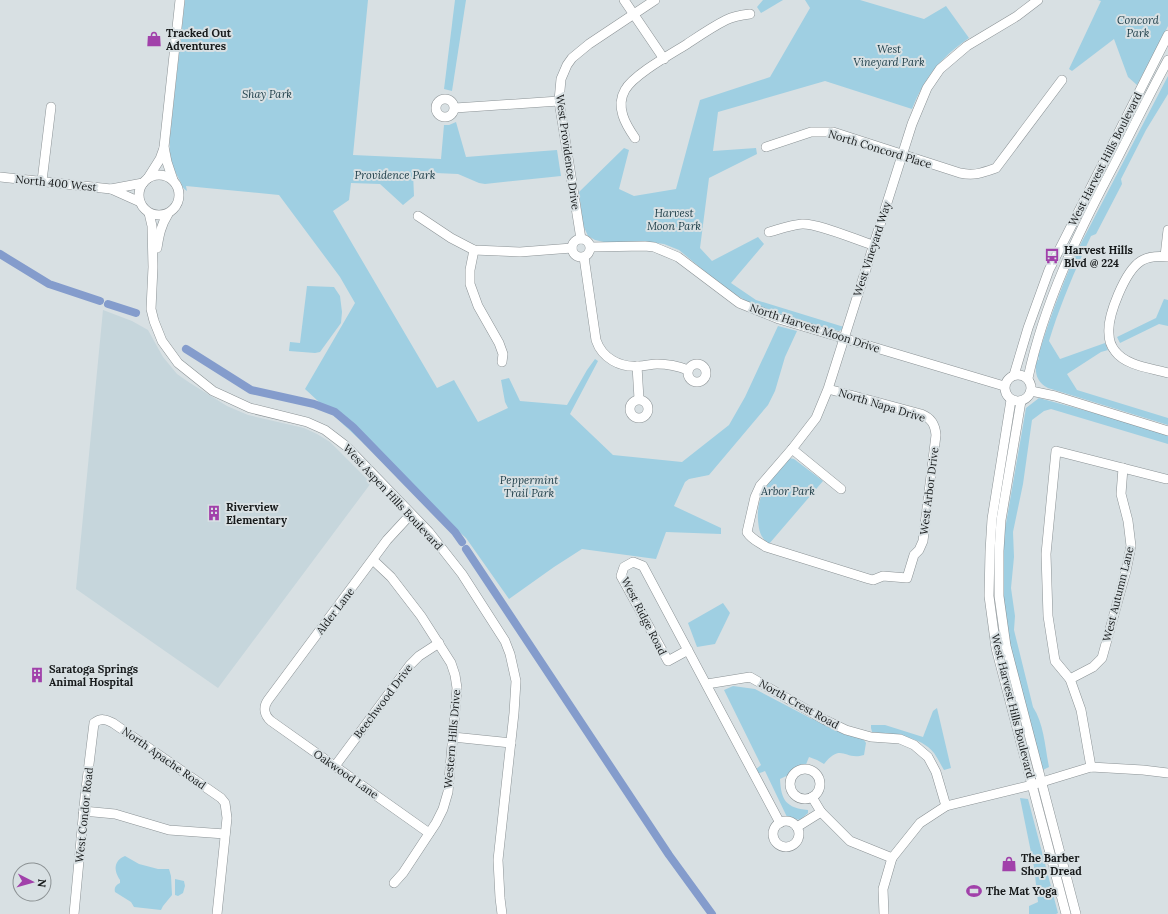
<svg xmlns="http://www.w3.org/2000/svg" width="1168" height="914" font-family="Lora,serif">
<style>
.built{fill:#c6d6dc}
.green{fill:#9fcfe2}
.lines{fill:none;stroke-linecap:round;stroke-linejoin:round}
.canal{stroke:#849ccc;stroke-width:8}
.minor-casing{stroke:#8b9295;stroke-width:10}
.minor{stroke:#fff;stroke-width:9}
.labels{text-anchor:middle;dominant-baseline:central;stroke-width:4;stroke-linejoin:round;paint-order:stroke}
.park-label{font-size:11px;font-style:italic;fill:#1a3a45;stroke:#d8e0e3}
.poi-label{font-size:11px;font-weight:bold;fill:#171a1b;stroke:#d8e0e3;text-anchor:start}
.street-label{font-size:11px;fill:#171a1b;stroke:#d8e0e3}
</style>
<rect width="100%" height="100%" fill="#d8e0e3"/>
<path class="built" d="M103,310L132,321L148,330L163,357L177,374L190,383L227,406L248,415L304,428L317,434L330,442L371,483L218,688L76,589Z"/>
<g class="green">
<path d="M185,0H368L353,155L441,159L444,125H449L456,122L466,157L557,150L561,176L485,184L479,183L458,174L413,172L414,196L403,205L380,184L351,183L349,200L333,211L437,388L454,380L478,422L508,408L505,402L501,380L509,378L520,401L567,405L587,370L595,359L598,361L570,414L613,455L682,462L729,425L745,397L778,326L797,331L785,357L775,391L768,405L709,475L689,479L685,482L674,506L721,528V534L666,532L656,559L582,549L554,567L509,599L466,538L305,389L355,303L340,277L279,195L186,186L187,191C182,188 182,185 180,181C170,163 169,156 170,136Z"/>
<path d="M455,0H466L452,91L444,89Z"/>
<path d="M763,0H783L761,13L757,7Z"/>
<path d="M805,0H860L924,19L946,6L969,38C940,58 925,77 912,109L825,81L718,112L713,151L756,148L757,154L709,178L700,248L712,261L758,237L764,244L731,283L756,300L844,327L843,329L839,331L811,324L758,308L726,289L679,250L664,244L649,242H604L595,240L588,236L583,225L579,192L624,148L629,150L619,189L634,196L676,189L700,100L770,77L810,8Z"/>
<path d="M1098,0H1168V26L1137,85L1128,77L1114,39L1072,71L1069,69L1101,1Z"/>
<path d="M1168,76V94L1146,130L1121,179L1122,184L1096,234L1091,236C1075,270 1060,305 1049,341L1060,359L1105,343L1108,350L1101,352L1067,374L1077,390L1168,418V425L1048,388C1036,382 1034,371 1037,359L1039,360L1038,356C1049,320 1062,285 1077,251Z"/>
<path d="M307,286L334,287L340,296L342,312L341,323L320,352L315,353L289,351L290,342L300,343Z"/>
<path d="M1164,299L1168,300V326L1159,324L1120,343L1117,337L1156,318Z"/>
<path d="M1039,398L1168,433V444L1051,409L1044,411L1032,420L1023,484L1013,532L1014,557L1011,588L1015,616L1014,630L1033,707C1044,724 1045,747 1049,767L1043,770L1008,638L1003,596L1004,535L1026,408Z"/>
<path d="M789,458L794,459L823,481L769,544C760,537 759,531 758,520C756,492 772,478 789,458Z"/>
<path d="M723,603L730,613L715,644L697,647L688,623Z"/>
<path d="M733,686L755,689L812,719L814,718L864,740L866,743L864,755C844,761 842,742 824,764L817,760L809,757L805,767L780,779C781,800 786,808 808,810V813L800,820L787,817L765,771L757,774L755,770L761,765L724,690Z"/>
<path d="M937,708L951,768L944,770C941,765 938,759 934,753C921,736 892,734 872,732L871,728V725H885L923,737L933,711Z"/>
<path d="M1020,798L1028,799L1058,913L1056,914H1029V906L1038,902L1034,867Z"/>
<path d="M125,856L139,864L158,869H169L171,876L172,895L163,906L161,910L134,907L131,902L115,892C114,887 116,885 120,883V880C114,871 113,861 125,856Z"/>
<path d="M175,879L184,881L185,886L183,893L178,896L175,895Z"/>
</g>
<g class="lines">
<g class="canal">
<path d="M0,254L49,284L100,301"/>
<path d="M108,304L136,313"/>
<path d="M186,349L251,390L314,404L335,412L353,427L455,532L462,542"/>
<path d="M466,549L669,855L712,914"/>
</g>
<defs>
<g id="minor">
<path d="M624,0L664,59"/>
<circle cx="445" cy="108" r="9"/>
<path d="M455,108L559,101"/>
<path d="M635,138C626,125 615,107 625,90C633,75 671,54 687,44C699,36 712,27 726,20C734,16 741,15 750,14"/>
<path d="M766,147L811,132H833L960,173C974,176 982,173 996,168L1062,80"/>
<circle cx="159" cy="195" r="20"/>
<path d="M0,177L111,189L140,202"/>
<path d="M148,178L160,159L164,148"/>
<path d="M173,180L167,162L164,147L180,0"/>
<path d="M42,181L51,107"/>
<path d="M111,189L143,183"/>
<path d="M149,213L152,226L153,267L151,309L154,321L162,341L178,363L213,391L224,396L250,408L307,422L325,430L346,446L429,532L462,574L505,641L510,654L516,681L514,713L498,860L500,898L502,914"/>
<path d="M418,216L451,238L474,250L520,252L572,248"/>
<path d="M769,232C780,229 791,225 802,224C818,223 856,240 873,245"/>
<circle cx="581" cy="248" r="9"/>
<path d="M581,239L559,101L561,79L567,65L572,58L589,44L655,0"/>
<path d="M591,247L645,246L654,247L678,257L739,303L779,319L1004,386"/>
<path d="M157,248C159,235 161,225 168,214"/>
<path d="M474,250L470,270V284L478,306L499,343L503,354L502,362"/>
<path d="M1165,256L1168,230"/>
<path d="M584,257L596,340C602,358 620,368 639,366C645,366 651,364 657,364C668,364 678,366 688,370"/>
<path d="M1168,257C1159,256 1149,256 1141,261C1125,271 1107,316 1109,334C1109,340 1111,346 1115,351C1126,366 1151,368 1168,373"/>
<circle cx="697" cy="373" r="9"/>
<path d="M637,366L639,399"/>
<circle cx="1018" cy="388" r="13"/>
<path d="M1014,375L1028,328L1049,270L1168,35"/>
<path d="M1028,378C1044,303 1078,233 1114,165C1132,130 1149,95 1168,60"/>
<path d="M828,389L921,414C931,418 935,424 936,435L923,541L919,550L914,555L907,578L883,576L873,580L869,579L766,547C759,542 752,540 747,532L755,497L760,486L792,449L816,418L828,389L912,124L927,88L940,69L967,46L1017,16L1038,0"/>
<path d="M1031,391L1055,396L1168,431"/>
<path d="M1011,400L992,519L990,551L989,596L996,648L1066,914"/>
<circle cx="639" cy="409" r="9"/>
<path d="M1021,401L1001,520L999,551V596L1006,646L1076,914"/>
<path d="M792,449L841,489"/>
<path d="M411,514L387,540L268,700C263,707 264,715 271,721L429,833"/>
<path d="M373,560L391,577L421,616L451,663L455,675L457,688L448,792L443,809L436,823L403,873L394,883"/>
<path d="M688,650L668,661L621,576L624,567L633,562L643,566L780,823"/>
<path d="M1070,679L1093,667L1102,658L1126,571L1131,546L1128,521L1121,494L1123,468"/>
<path d="M707,684L750,677L823,719L846,730L871,737L900,739L914,745L928,757L936,772L946,806"/>
<path d="M453,737L511,743"/>
<path d="M335,766L410,665L419,656L439,643"/>
<path d="M1091,767L1081,710L1070,679L1055,661L1048,616L1046,554L1056,451L1166,479"/>
<circle cx="805" cy="784" r="15"/>
<path d="M812,797L821,812L850,841L892,858"/>
<path d="M83,811L115,814L169,830L225,834"/>
<circle cx="786" cy="834" r="13"/>
<path d="M797,827L821,812"/>
<path d="M74,914L85,797L94,723C101,718 105,719 113,723L221,798L225,803L227,818L217,914"/>
<path d="M884,914L883,889L892,858L920,823L946,806L1032,785L1091,767L1143,770L1168,773"/>
</g>
</defs>
<use href="#minor" class="minor-casing"/>
<use href="#minor" class="minor"/>
</g>
<defs>
<symbol id="shop-bare" viewBox="-9 -9 18 18"><path d="M-5-2.5h2.3a2.7 3.5 0 0 1 5.4 0H5L5.5 6h-11ZM-1.5-2.5h3a1.5 2.3 0 0 0-3 0Z" fill="#a141aa" stroke="#d8e0e3" stroke-width="2.5" paint-order="stroke"/></symbol>
<symbol id="bus-bare" viewBox="-9 -9 18 18"><path d="M-5-6H5V4H4V6H2V4H-2V6H-4V4H-5ZM-3.5-4V0h7V-4ZM-3.5 1.2v1.5H-2V1.2ZM2 1.2v1.5H3.5V1.2Z" fill="#a141aa" stroke="#d8e0e3" stroke-width="2.5" paint-order="stroke"/></symbol>
<symbol id="building-bare" viewBox="-9 -9 18 18"><path d="M-4-6H4V6H1V3H-1V6H-4ZM-2.5-4.3h1.7v1.8h-1.7ZM.8-4.3h1.7v1.8H.8ZM-2.5-1h1.7V.8h-1.7ZM.8-1h1.7V.8H.8Z" fill="#a141aa" stroke="#d8e0e3" stroke-width="2.5" paint-order="stroke"/></symbol>
<symbol id="stadium-bare" viewBox="-9 -9 18 18"><path d="M0-5a6.5 5 0 1 0 0 10a6.5 5 0 1 0 0-10ZM-3.5-1.8h7v3.6h-7Z" fill="#a141aa" stroke="#d8e0e3" stroke-width="2.5" paint-order="stroke"/></symbol>
</defs>
<g fill-rule="evenodd">
<use href="#shop-bare" x="143" y="28" width="22" height="22"/>
<use href="#bus-bare" x="1041" y="245" width="22" height="22"/>
<use href="#building-bare" x="203" y="502" width="22" height="22"/>
<use href="#building-bare" x="26" y="664" width="22" height="22"/>
<use href="#shop-bare" x="998" y="853" width="22" height="22"/>
<use href="#stadium-bare" x="963" y="880" width="22" height="22"/>
</g>
<g class="labels">
<g class="park-label">
<text x="1138" y="20">Concord<tspan x="1138" dy="13">Park</tspan></text>
<text x="889" y="49">West<tspan x="889" dy="13">Vineyard Park</tspan></text>
<text x="267" y="94">Shay Park</text>
<text x="395" y="175">Providence Park</text>
<text x="674" y="213">Harvest<tspan x="674" dy="13">Moon Park</tspan></text>
<text x="529" y="480">Peppermint<tspan x="529" dy="13">Trail Park</tspan></text>
<text x="788" y="491">Arbor Park</text>
</g>
<g class="poi-label">
<text x="166" y="33">Tracked Out<tspan x="166" dy="13">Adventures</tspan></text>
<text x="1064" y="250">Harvest Hills<tspan x="1064" dy="13">Blvd @ 224</tspan></text>
<text x="226" y="507">Riverview<tspan x="226" dy="13">Elementary</tspan></text>
<text x="49" y="669">Saratoga Springs<tspan x="49" dy="13">Animal Hospital</tspan></text>
<text x="1021" y="858">The Barber<tspan x="1021" dy="13">Shop Dread</tspan></text>
<text x="986" y="891">The Mat Yoga</text>
</g>
<g class="street-label">
<text transform="translate(880 149) rotate(17)">North Concord Place</text>
<text transform="translate(568 152) rotate(82)">West Providence Drive</text>
<text transform="translate(1105 159) rotate(-63)">West Harvest Hills Boulevard</text>
<text transform="translate(56 183) rotate(6)">North 400 West</text>
<text transform="translate(872 249) rotate(-72)">West Vineyard Way</text>
<text transform="translate(815 328) rotate(18)">North Harvest Moon Drive</text>
<text transform="translate(882 405) rotate(17)">North Napa Drive</text>
<text transform="translate(929 491) rotate(-83)">West Arbor Drive</text>
<text transform="translate(393 497) rotate(47)">West Aspen Hills Boulevard</text>
<text transform="translate(1118 594) rotate(-76)">West Autumn Lane</text>
<text transform="translate(335 611) rotate(-53)">Alder Lane</text>
<text transform="translate(644 616) rotate(63)">West Ridge Road</text>
<text transform="translate(383 701) rotate(-53)">Beechwood Drive</text>
<text transform="translate(799 704) rotate(29)">North Crest Road</text>
<text transform="translate(1013 706) rotate(76)">West Harvest Hills Boulevard</text>
<text transform="translate(452 739) rotate(-85)">Western Hills Drive</text>
<text transform="translate(164 758) rotate(35)">North Apache Road</text>
<text transform="translate(346 774) rotate(35)">Oakwood Lane</text>
<text transform="translate(84 815) rotate(-84)">West Condor Road</text>
</g>
</g>
<g transform="translate(32 882) rotate(96)"><circle r="19" fill="#d8e0e3" stroke="#8b9193"/>
<path d="M0-3L7 15L0 10L-7 15Z" fill="#a141aa"/>
<text y="-6" font-size="11" font-weight="bold" text-anchor="middle" fill="#171a1b">N</text>
</g>
</svg>
